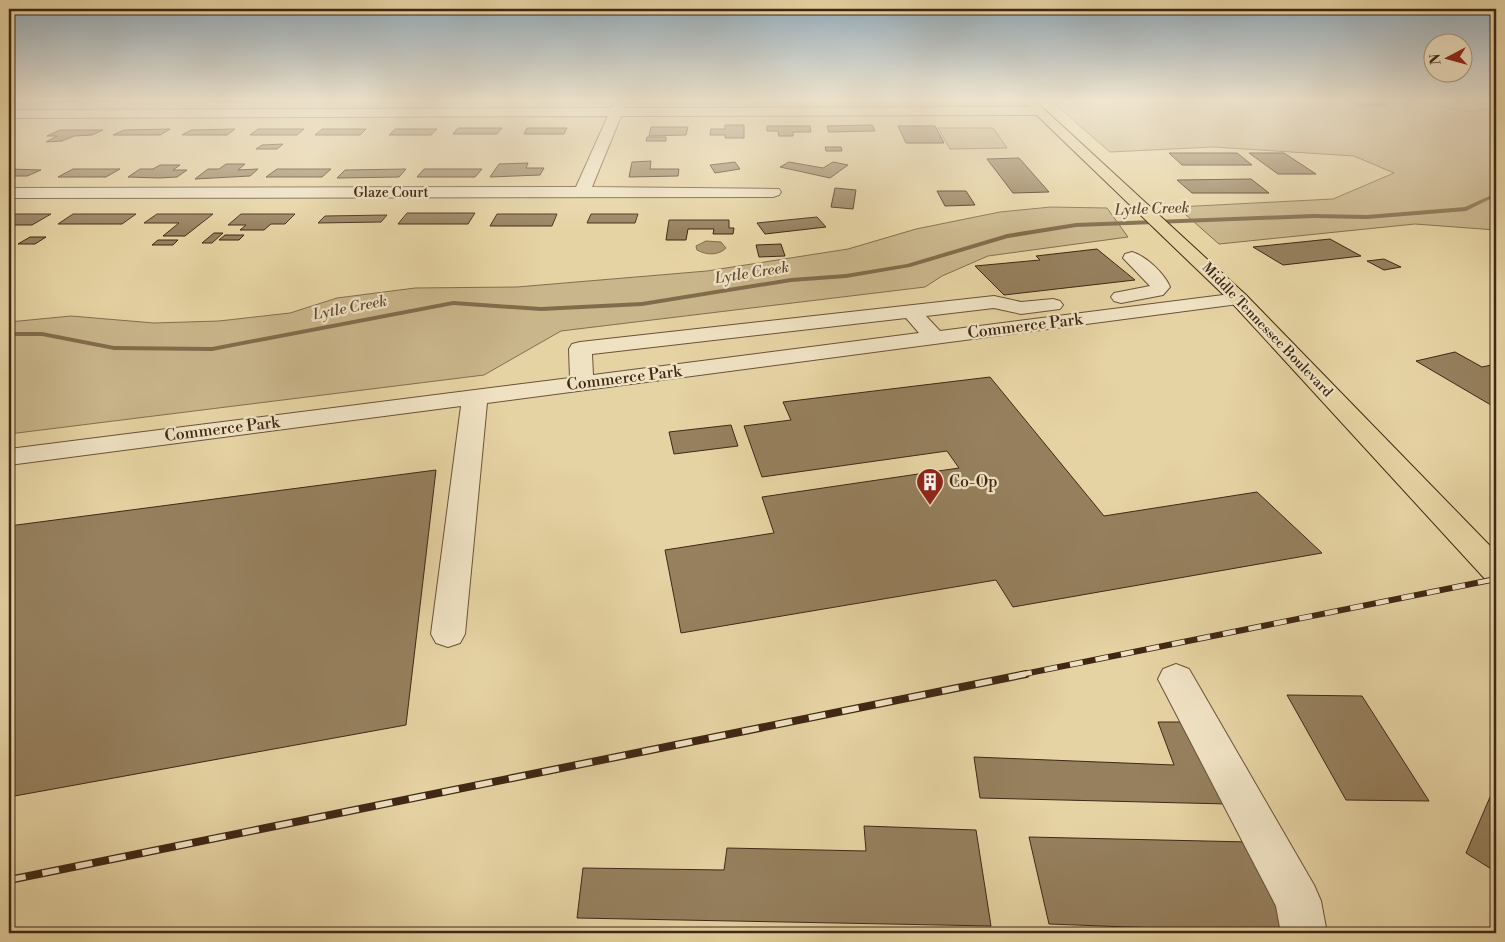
<svg xmlns="http://www.w3.org/2000/svg" width="1505" height="942" font-family="'Libre Bodoni',serif">
<style>
.green{fill:#cab68b;stroke:#856e50}
.water{fill:#ae9972;stroke:#826b4c}
.lines{fill:none;stroke-linecap:round;stroke-linejoin:round}
.stream{fill:#826b4c;fill-rule:evenodd}
.building{fill:#96805e;stroke:#402714}
.minor-casing{stroke:#6a5238;stroke-width:2}
.major-casing{stroke:#402714;stroke-width:2}
.minor{fill:#efe2c3;fill-rule:evenodd}
.major{fill:#e6d3a3;fill-rule:evenodd}
.rail-far1-casing{stroke:#402714;stroke-width:6}
.rail-casing{stroke:#402714;stroke-width:8}
.rail-far1{stroke:#efe2c3;stroke-width:4.5;stroke-dasharray:13;stroke-linecap:butt}
.rail{stroke:#efe2c3;stroke-width:5.5;stroke-dasharray:17;stroke-linecap:butt}
.labels{text-anchor:middle;dominant-baseline:central;stroke-width:4.5;stroke-linejoin:round;paint-order:stroke}
.far-street-label{font-size:14px;fill:#402714;stroke:#efe2c3}
.far-water-label{font-size:15px;font-style:italic;fill:#614930;stroke:#efe2c3}
.street-label{font-size:16px;fill:#402714;stroke:#efe2c3}
.poi-label{font-size:16px;fill:#402714;stroke:#efe2c3;text-anchor:start}
</style>
<rect width="100%" height="100%" fill="#e6d3a3"/>
<filter id="stains"><feTurbulence type="fractalNoise" baseFrequency=".004" numOctaves="4"/><feColorMatrix values="0 0 0 0 .2 0 0 0 0 .09 0 0 0 0 .02 0 0 0 .5 -.17"/></filter>
<radialGradient id="worn" r=".72"><stop offset=".6" stop-color="#630" stop-opacity="0"/><stop offset="1" stop-color="#630" stop-opacity=".3"/></radialGradient>
<g class="green">
<path d="M746,100H1005L1014,108L746,109Z"/>
<path d="M1050,100H1410L1464,111L1496,109V230L1415,224L1219,244L1177,207L1333,199L1394,173L1354,156L1213,147L1110,152Z"/>
<path d="M938,128H993L1007,148L950,149Z"/>
<path d="M1051,207L1107,208L1128,237L988,256L942,276L925,287L561,331L484,375L9,434V322L71,316L154,323L219,321L290,313L337,298L415,288L517,287L707,271L848,249L916,229L1000,212Z"/>
</g>
<path class="water" d="M706,241L721,242L726,248C718,256 706,255 697,250L696,246Z"/>
<g class="lines">
<path class="stream" d="M1496,193V196L1466,211L1367,219L1313,218L1076,227L1008,238L910,267L846,278L791,282L642,306L541,311L453,305L212,351L114,350L42,336H9V332H42L114,346L212,347L453,301L541,307L642,302L791,278L846,274L907,264L1007,234L1076,223L1313,214L1367,215L1465,207Z"/>
</g>
<g class="building">
<path d="M44,100H82L78,102H40Z"/>
<path d="M97,100H136L94,102Z"/>
<path d="M209,100H249L246,102H206Z"/>
<path d="M1348,100H1374L1386,105L1360,106Z"/>
<path d="M725,125H744V138H725V135H710L711,129H725Z"/>
<path d="M872,125L875,131L829,132L827,126Z"/>
<path d="M767,126H810L811,132H793V136H779L778,131H767Z"/>
<path d="M898,126H935L944,143H906Z"/>
<path d="M651,127H688L686,135L649,136Z"/>
<path d="M458,128H502L497,134H453Z"/>
<path d="M527,128H567L564,134H524Z"/>
<path d="M170,129L160,135H113L124,130Z"/>
<path d="M235,129L227,135H182L191,130Z"/>
<path d="M258,129H304L297,135H250Z"/>
<path d="M322,129H366L360,135H315Z"/>
<path d="M395,129H437L431,135H389Z"/>
<path d="M60,130H103L92,135L74,136L62,141L46,142L57,136H47Z"/>
<path d="M647,137H666V141H646Z"/>
<path d="M283,144L277,149H256L262,145Z"/>
<path d="M825,147H841L842,151H826Z"/>
<path d="M1169,153H1237L1252,165H1182Z"/>
<path d="M1249,153H1284L1316,174H1278Z"/>
<path d="M1019,158L1049,192L1013,193L987,159Z"/>
<path d="M651,161L650,169H679L678,176L629,177L632,162Z"/>
<path d="M735,162L740,169L715,173L710,165Z"/>
<path d="M789,162L823,168L833,162L848,165L830,178L780,167Z"/>
<path d="M528,163L526,168H544L540,175L490,177L499,164Z"/>
<path d="M226,164H245L238,170L258,169L250,176L195,179L208,169H219Z"/>
<path d="M160,165H180L173,170H187L177,177L159,178L128,177L140,169H153Z"/>
<path d="M9,169H10L41,170L27,176H15L11,178L9,177Z"/>
<path d="M73,169H120L106,177H58Z"/>
<path d="M277,169H331L322,177H266Z"/>
<path d="M406,169L399,177L337,178L345,170Z"/>
<path d="M424,169H482L475,177H417Z"/>
<path d="M1251,179L1269,193H1192L1177,180Z"/>
<path d="M835,188L856,190L853,209L831,207Z"/>
<path d="M937,191H966L975,205L945,206Z"/>
<path d="M407,213H475L468,224H398Z"/>
<path d="M9,214H51L32,225H9Z"/>
<path d="M73,214H136L122,224H58Z"/>
<path d="M157,214H213L185,236H163L179,223H144Z"/>
<path d="M241,214H295L285,224H271L264,230H240L246,225H228Z"/>
<path d="M497,214H557L552,226H490Z"/>
<path d="M591,214H638L635,223H587Z"/>
<path d="M387,215L381,222L318,223L325,216Z"/>
<path d="M817,217L826,227L765,234L757,223Z"/>
<path d="M669,220H729V228H734L733,234H713L714,229H688L686,240H666Z"/>
<path d="M214,233H223L212,243H202Z"/>
<path d="M225,235H244L239,240H219Z"/>
<path d="M30,237H46L35,244H18Z"/>
<path d="M1330,239L1361,256L1283,265L1253,247Z"/>
<path d="M158,240H178L173,245H152Z"/>
<path d="M781,244L785,256L759,257L756,245Z"/>
<path d="M1097,249L1135,280L1004,295L975,266L1040,260L1036,256Z"/>
<path d="M1384,259L1401,267L1384,270L1367,261Z"/>
<path d="M1455,352L1482,367L1496,364V408L1416,361Z"/>
<path d="M990,377L1104,516L1257,492L1322,553L1013,607L996,580L681,633L665,550L774,533L762,497L959,468L947,451L762,477L744,426L791,420L783,402Z"/>
<path d="M731,425L738,446L674,454L669,432Z"/>
<path d="M436,470L406,725L9,797V526Z"/>
<path d="M1287,695L1362,696L1429,801L1346,800Z"/>
<path d="M1158,722H1193L1228,804L980,798L974,757L1174,765Z"/>
<path d="M1493,790L1496,792V872L1466,853Z"/>
<path d="M864,826L976,830L991,926L577,918L583,868L724,870L727,848L866,851Z"/>
<path d="M1029,837L1249,842L1289,933L1049,924Z"/>
</g>
<g class="lines">
<defs>
<g id="minor">
<path d="M615,100H627L624,108L1039,107L1045,111L1039,115L621,116L592,187L779,189L781,192L779,195L773,197L9,198V188L576,187L608,116L9,118V110L611,108Z"/>
<path d="M1132,252C1146,256 1165,274 1170,287L1163,295L1121,303L1114,301L1111,297L1114,293L1150,286L1123,258L1125,254Z"/>
<path d="M1239,293L1246,295L1249,299L1246,303L487,403L465,634L460,643L448,647L436,643L431,634L461,406L9,465V449L570,378L569,349L572,344L580,342L994,296L1021,302L1053,299L1060,301L1063,305L1060,309L1021,314L994,308L926,316L940,331ZM906,318L919,333L593,375L592,354Z"/>
<path d="M1176,664L1189,669L1314,885L1321,901L1327,933H1281L1276,906L1158,679L1163,669Z"/>
</g>
<path id="major" d="M1021,100H1034L1246,295L1496,552V582L1485,579L1232,303Z"/>
</defs>
<use href="#minor" class="minor-casing"/>
<use href="#major" class="major-casing"/>
<use href="#minor" class="minor"/>
<use href="#major" class="major"/>
<defs>
<path id="rail-far1" d="M1019,675L1496,579"/>
<path id="rail" d="M9,880L1026,674"/>
</defs>
<use href="#rail-far1" class="rail-far1-casing"/>
<use href="#rail" class="rail-casing"/>
<use href="#rail-far1" class="rail-far1"/>
<use href="#rail" class="rail"/>
</g>
<linearGradient id="sky" x2="0" y2="1"><stop stop-color="#91a9b9"/><stop offset="0.43" stop-color="#f4ebd6"/><stop offset="1" stop-color="#f4ebd6" stop-opacity="0"/></linearGradient>
<rect width="1505" height="232" fill="url(#sky)"/>
<defs>
<symbol id="building-pin" viewBox="-11 -11 22 30"><path d="M0 17L-7.5 6A9.5 9.5 0 1 1 7.5 6Z" fill="#8f2418" stroke="#efe2c3"/><path d="M-4-6H4V6H1V3H-1V6H-4ZM-2.5-4.3h1.7v1.8h-1.7ZM.8-4.3h1.7v1.8H.8ZM-2.5-1h1.7V.8h-1.7ZM.8-1h1.7V.8H.8Z" fill="#fff"/></symbol>
</defs>
<g fill-rule="evenodd">
<use href="#building-pin" x="914" y="466" width="32" height="43"/>
</g>
<g class="labels">
<g class="far-street-label">
<text x="391" y="193">Glaze Court</text>
<text transform="translate(1267 330) rotate(46)">Middle Tennessee Boulevard</text>
</g>
<g class="far-water-label">
<text transform="translate(1152 209) rotate(-2)">Lytle Creek</text>
<text transform="translate(752 273) rotate(-9)">Lytle Creek</text>
<text transform="translate(350 308) rotate(-11)">Lytle Creek</text>
</g>
<g class="street-label">
<text transform="translate(1025 326) rotate(-7)">Commerce Park</text>
<text transform="translate(624 378) rotate(-7)">Commerce Park</text>
<text transform="translate(222 429) rotate(-7)">Commerce Park</text>
</g>
<g class="poi-label">
<text x="949" y="482">Co-Op</text>
</g>
</g>
<rect width="1505" height="942" fill="none" stroke="#e6d3a3" stroke-width="30"/>
<rect x="10" y="10" width="1485" height="922" fill="none" stroke="#402714" stroke-width="2.5"/>
<rect x="15" y="15" width="1475" height="912" fill="none" stroke="#402714"/>
<g transform="translate(1448 58) rotate(264)"><circle r="24" fill="#efe2c3" stroke="#a9977d"/>
<path d="M0-4L9 19L0 12L-9 19Z" fill="#8f2418"/>
<text y="-8" font-size="14" font-weight="bold" text-anchor="middle" fill="#402714">N</text>
</g>
<rect width="100%" height="100%" filter="url(#stains)"/>
<rect width="100%" height="100%" fill="url(#worn)"/>
</svg>
